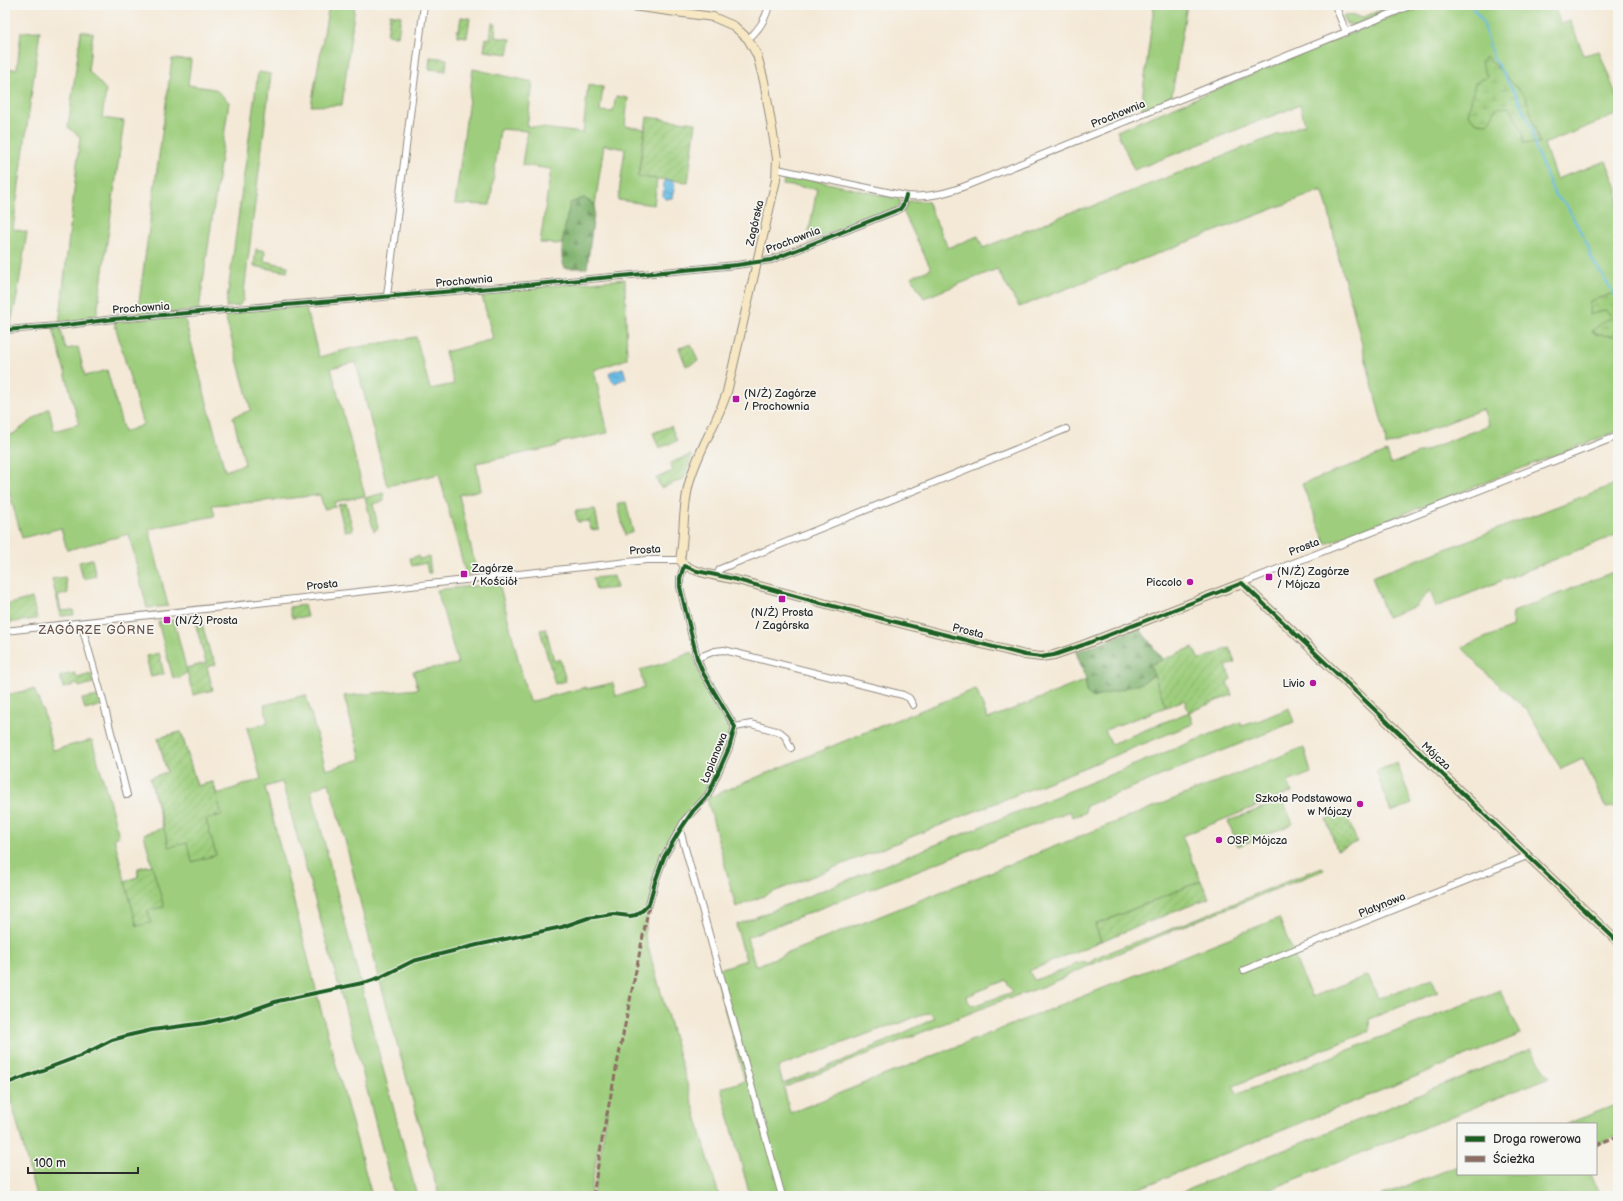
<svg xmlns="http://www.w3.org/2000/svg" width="1623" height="1201" font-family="'Balsamiq Sans',sans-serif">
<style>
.grass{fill:#9ece7d;stroke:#647c54;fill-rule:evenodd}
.forest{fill:url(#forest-firs);stroke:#546e4c}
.wetland{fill:url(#wetland-marsh);stroke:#647c54}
.park{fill:url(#park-dots);stroke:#647c54}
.garden{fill:url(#garden-furrows);stroke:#647c54}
.water{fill:url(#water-ripples);stroke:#4b7488}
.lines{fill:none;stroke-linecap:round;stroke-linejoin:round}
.stream{stroke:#6bbde6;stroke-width:2}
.street-casing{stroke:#908a81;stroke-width:8}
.secondary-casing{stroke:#908a81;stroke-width:10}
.street{stroke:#fff;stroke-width:6}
.secondary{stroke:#f7e8c3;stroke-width:8}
.quiet{stroke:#8d6e63;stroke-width:3;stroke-dasharray:6 3;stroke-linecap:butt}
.cycleway-casing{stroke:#f6f6f2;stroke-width:6}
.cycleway{stroke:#1b5e20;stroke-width:4}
.poi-dot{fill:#b5179e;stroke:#f6f6f2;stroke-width:1.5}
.labels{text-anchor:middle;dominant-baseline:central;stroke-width:3.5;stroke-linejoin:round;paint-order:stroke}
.street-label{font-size:11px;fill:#2b2b2b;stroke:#f6f6f2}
.poi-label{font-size:11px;fill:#2b2b2b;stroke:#f6f6f2;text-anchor:start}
.neighbourhood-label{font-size:12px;letter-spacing:1px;fill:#69534a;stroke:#f6f6f2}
</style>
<defs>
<pattern id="forest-firs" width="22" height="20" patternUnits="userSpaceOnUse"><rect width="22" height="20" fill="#7eb16c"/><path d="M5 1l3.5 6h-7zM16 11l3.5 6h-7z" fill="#679059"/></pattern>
<pattern id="wetland-marsh" width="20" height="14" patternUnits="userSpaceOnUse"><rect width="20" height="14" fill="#9ece7d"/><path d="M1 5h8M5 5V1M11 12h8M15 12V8" fill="none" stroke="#88b16c"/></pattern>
<pattern id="park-dots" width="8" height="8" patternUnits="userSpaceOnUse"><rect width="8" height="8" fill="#9ece7d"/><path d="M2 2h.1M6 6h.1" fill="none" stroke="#88b16c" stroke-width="1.8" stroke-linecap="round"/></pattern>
<pattern id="garden-furrows" width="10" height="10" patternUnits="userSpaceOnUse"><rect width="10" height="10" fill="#9ece7d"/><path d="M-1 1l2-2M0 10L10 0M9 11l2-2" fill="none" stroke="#88b16c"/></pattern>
<pattern id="water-ripples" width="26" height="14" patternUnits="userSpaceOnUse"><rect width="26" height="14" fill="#6bbde6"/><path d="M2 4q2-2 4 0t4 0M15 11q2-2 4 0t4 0" fill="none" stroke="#589abb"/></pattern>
</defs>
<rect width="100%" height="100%" fill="#f6f6f2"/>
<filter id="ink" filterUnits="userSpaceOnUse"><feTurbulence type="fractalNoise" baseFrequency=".025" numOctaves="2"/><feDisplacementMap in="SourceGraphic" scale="8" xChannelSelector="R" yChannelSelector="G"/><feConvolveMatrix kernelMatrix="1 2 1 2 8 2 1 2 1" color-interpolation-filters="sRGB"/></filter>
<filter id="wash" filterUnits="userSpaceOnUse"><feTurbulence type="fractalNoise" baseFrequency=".012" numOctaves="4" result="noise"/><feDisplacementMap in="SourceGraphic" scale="16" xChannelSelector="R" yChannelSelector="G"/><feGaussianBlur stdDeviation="0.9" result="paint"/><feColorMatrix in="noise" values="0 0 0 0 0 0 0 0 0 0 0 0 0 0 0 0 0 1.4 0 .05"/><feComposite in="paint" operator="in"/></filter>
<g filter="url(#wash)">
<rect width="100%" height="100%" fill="#f4e9d7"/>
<g class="grass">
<path d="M329,5H355L342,105L311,106Z"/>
<path d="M1154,5H1187L1171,100L1142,112L1143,92Z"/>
<path d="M1393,5H1405L1355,25L1347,24L1343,17L1344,15L1364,17Z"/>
<path d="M1419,5H1559L1554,7L1561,24L1570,21L1584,55L1599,51L1618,100V114L1544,144L1556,179L1606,161L1618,190V260L1615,261L1618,265V431L1326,544L1302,484L1387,452L1391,464L1489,425L1483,409L1386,446L1385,435L1352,305L1340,264L1328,208L1322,190L1019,307L997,269L924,298L911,277L931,269L903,211L909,201H927L948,248L978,236L983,248L1079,209L1088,208L1305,124L1300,105L1134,170L1117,131Z"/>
<path d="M40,31L13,229L27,232L17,297L9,330H5V220L9,172L5,163V83L7,69H17L21,32Z"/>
<path d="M81,31L93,33L88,70L106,90L102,118L124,121L96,321L59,326L80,137L68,127Z"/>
<path d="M172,59L191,60L188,85L215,89L229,102L199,310L137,317Z"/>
<path d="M473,69L533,82L527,126L583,133L588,85L603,87L600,111L613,112L616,96L628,98L625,126L645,129L638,176L657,179L654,205L618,200L625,149L604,145L595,205L584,198L570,203L562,244L540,243L551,169L522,165L527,131L500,129L490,205L455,204Z"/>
<path d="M258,72L271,74L243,300L239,306L226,307Z"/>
<path d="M788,176L796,178V176L899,199L901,202L900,205L897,208L807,242L817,189L783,185L784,179Z"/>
<path d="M625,279L627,359L594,370L608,433L562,442L555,447L476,463L481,490L459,495L477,573L466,575L439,474L387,486L356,362L331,368L365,496L334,502L335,507L324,509L320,495L256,502L212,505L215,516L149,529L168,606L147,608L129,534L67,550L61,528L22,538L5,477V437L13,434L49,408L54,431L79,424L53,328L60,327L66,349L78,347L85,376L107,370L124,432L143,425L114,321L184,316L225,471L245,464L233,417L251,410L224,312L305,305L319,357L353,348L416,337L430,389L454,384L445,352L493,339L481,292Z"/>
<path d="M1618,483V534L1436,607L1430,590L1416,606L1387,617L1372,577Z"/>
<path d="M383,493L384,501L373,504L378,528L374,531L365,498Z"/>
<path d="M626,502L633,532L625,535L618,504Z"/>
<path d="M1618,570V806L1606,808L1583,759L1561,769L1527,710L1485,672L1462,647L1512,627L1513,612Z"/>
<path d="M499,583L529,702L586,687V689L613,683L616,696L644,688L640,670L668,662L692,652L700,674L729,727L730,733L724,749L704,795L684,815L659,863L644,933L719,1196H593L608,1106L602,1126L590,1196H439L379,978L345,840L329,783L311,790L362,990L417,1196H394L358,1055L282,782L265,787L321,1010L372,1196H36L5,1076V695L34,689L43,711L53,750L92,740L119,836L114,838L125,881L138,877V868L152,865L144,834L163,828L150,778L167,772L158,738L181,732L197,786L213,782L217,794L261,779L247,728L268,723L264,705L306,695L326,770L361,759L344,696L418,689L413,671L458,664L437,590Z"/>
<path d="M174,620L187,672L180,678H173L158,622Z"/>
<path d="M1154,675L1166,707L1105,730L1111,744L1189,712L1193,724L736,907L707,798L883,725L976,689L988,719L1086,680V692L1142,683Z"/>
<path d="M1289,708L1294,722L1086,806L1085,813L1072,817L1070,811L747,937L755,966L1304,747L1311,773L1288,782L1292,792L1182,836L1201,881L1095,925L1101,941L1029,971L1034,980L1064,970L1075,963H1090L1094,958L1140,940L1149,938L1322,867L1324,870C1252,898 1181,927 1109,957C1075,971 1044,989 1008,998L785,1087L784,1088L790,1113L1279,918L1311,997L1368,975L1378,998L1432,979L1438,992L1369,1019L1370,1031L1233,1086L1238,1094L1500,990L1521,1034L1120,1196H750L721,1088L745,1081L714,971L746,960L736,925L1241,722L1242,726L1258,721ZM1006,980L1013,992L973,1006L968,1001L967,996ZM929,1013L935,1018L931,1020L852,1057L783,1084L778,1067L889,1026C903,1025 915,1014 929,1013Z"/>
<path d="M1397,763L1412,804L1391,812L1376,771Z"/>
<path d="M1283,800L1293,824L1238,846L1228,821Z"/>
<path d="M1531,1049L1550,1077L1254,1196H1172Z"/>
<path d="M1618,1104V1136L1596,1145V1124H1566Z"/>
<path d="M1458,1166V1174H1591L1600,1196H1380Z"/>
</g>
<g class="forest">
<path d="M584,198L595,205L587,268H565C557,256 567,218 570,203Z"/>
<path d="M1139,628L1163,660L1150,665L1154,675L1142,683L1093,698L1086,692V679L1076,652Z"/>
</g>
<g class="wetland">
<path d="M1486,56L1526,97L1540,144L1523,143V132L1510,107L1497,108L1487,124L1477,123L1468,115L1475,83L1487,77L1481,62Z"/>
<path d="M1614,293L1618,300V336L1597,335L1592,331L1603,322L1613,317L1605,310L1589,315L1590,301Z"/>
</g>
<path class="park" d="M1345,812L1357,842L1337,850L1326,819Z"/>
<g class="garden">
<path d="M390,14L401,16L398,36L387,35Z"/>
<path d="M461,17L470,18L467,37L457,36V30H459Z"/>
<path d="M492,23L496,24L495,37L511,39L508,54L484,51L486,38L490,39Z"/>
<path d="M430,57L447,59L446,71L429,69Z"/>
<path d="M647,117L696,123L688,182L638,177Z"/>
<path d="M256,249L265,251L264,261L288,266L287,272L254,266Z"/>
<path d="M691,344L698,361L686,366L679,348Z"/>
<path d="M671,426L677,441L659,448L653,433Z"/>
<path d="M690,455L692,456L684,479L661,488L656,478L673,471L670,463Z"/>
<path d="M346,503L353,530L345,531L338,505Z"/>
<path d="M595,509L599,529L591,530L589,521L578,522L575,511Z"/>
<path d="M418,556L419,559L429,557L431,573H428L426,563L412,566L410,558Z"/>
<path d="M92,559L96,576L83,579L79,562Z"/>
<path d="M614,576L617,588L596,590L593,578Z"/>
<path d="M65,577L68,593L58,596L61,611L73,610L74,615L61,616L52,579Z"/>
<path d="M32,598L37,619L7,623L5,605Z"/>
<path d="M304,605L307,617L292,618L289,607Z"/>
<path d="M201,620L211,656H213L216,664L207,667L213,690L193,695L186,668L206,663L195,622Z"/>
<path d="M546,629L554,661L560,659L566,681L555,684L540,630Z"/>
<path d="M1193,647L1199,660L1230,648L1235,663L1226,666L1231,679L1227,682L1232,695L1189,712L1184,700L1166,707L1150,665Z"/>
<path d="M159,653L164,674L151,677L146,656Z"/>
<path d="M75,673L77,678L91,674L93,683L79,687L78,684L63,688L60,676Z"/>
<path d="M99,696L102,705L85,710L82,699Z"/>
<path d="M181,732L197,786L213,782L222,815L206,819L216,855L192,862L187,843L169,847L150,778L167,772L158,738Z"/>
<path d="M152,865L164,907L148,910L151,923L137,926L125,881L138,877V868Z"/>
<path d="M1201,881L1209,898L1101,941L1095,925Z"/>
</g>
<g class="water">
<path d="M666,180L673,181L675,185L672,198L665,199L663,197L664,183Z"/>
<path d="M623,368L626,378L615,383L612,381L609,373L610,372Z"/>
</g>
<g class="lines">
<path class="stream" d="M1470,5L1483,21L1493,58L1516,94L1532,128L1536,150L1555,196L1566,204L1589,248V254L1618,300"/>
</g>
</g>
<g filter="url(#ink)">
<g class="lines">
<defs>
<g id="street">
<path d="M1335,5L1346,32L1412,5"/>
<path d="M748,39C759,30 766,19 769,5"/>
<path d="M777,169L906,196C929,198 947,193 968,185L1346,32"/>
<path d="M387,296L424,5"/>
<path d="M5,330L59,326L114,319L527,285L737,265L771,260L900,209L903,205L906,196"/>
<path d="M717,575L720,569L1066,429"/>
<path d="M1242,583L1618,436"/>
<path d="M81,623L102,697L127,795"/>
<path d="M5,631L646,560H680"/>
<path d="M697,658L715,651L724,650L903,695L909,698L913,705"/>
<path d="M735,727L751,724L780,732L785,736L791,748"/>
<path d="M680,830L782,1196"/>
<path d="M649,904L655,882L664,857L685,820L708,795L729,748L735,727L703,673L697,658L680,587V578L684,566"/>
<path d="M1244,970L1527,856"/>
</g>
<path id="secondary" d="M625,5L713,17L734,26L748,39L757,55L764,81L777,158L776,180L727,392C717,423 699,449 690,480C682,506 685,533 680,560C687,573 726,577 741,581C835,607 930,631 1025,655L1041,657L1054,655L1083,645L1242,583L1618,942"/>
</defs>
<use href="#street" class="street-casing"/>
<use href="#secondary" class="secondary-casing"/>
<use href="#street" class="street"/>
<use href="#secondary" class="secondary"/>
<g class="quiet">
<path d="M1596,1145L1618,1136"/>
<path d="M593,1196L603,1134L649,906"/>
</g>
<defs>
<g id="cycleway">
<path d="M5,330L59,326L114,319L527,285L737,265L771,260L900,209L903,205L906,196"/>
<path d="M5,1084L80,1056L112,1040L130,1035L152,1030L205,1023L235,1016L278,1001L367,982L379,978L413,961L477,945L562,927L588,918L613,914L630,916L636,915L643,910L649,904L655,882L664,857L680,830L693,811L708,795L729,748L735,727L703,673L697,658L680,587V578L684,566L697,571L730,578L817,602L1025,655L1041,657L1054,655L1083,645L1242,583L1618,942"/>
</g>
</defs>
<use href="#cycleway" class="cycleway-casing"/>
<use href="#cycleway" class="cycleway"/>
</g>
</g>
<g class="poi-dot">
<rect x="732" y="395" width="8" height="8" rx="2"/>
<rect x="460" y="570" width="8" height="8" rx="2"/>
<rect x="1265" y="573" width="8" height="8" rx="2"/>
<circle cx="1190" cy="582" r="4"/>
<rect x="778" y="595" width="8" height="8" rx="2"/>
<rect x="163" y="616" width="8" height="8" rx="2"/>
<circle cx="1313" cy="683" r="4"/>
<circle cx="1360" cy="804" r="4"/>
<circle cx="1219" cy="840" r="4"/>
</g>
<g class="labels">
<g class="street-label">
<text transform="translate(1118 114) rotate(-22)">Prochownia</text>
<text transform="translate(755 223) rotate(-77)">Zagórska</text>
<text transform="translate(793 240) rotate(-21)">Prochownia</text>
<text transform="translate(464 281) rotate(-5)">Prochownia</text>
<text transform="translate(141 308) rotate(-4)">Prochownia</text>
<text transform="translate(1304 547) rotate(-21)">Prosta</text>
<text transform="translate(645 550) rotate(-4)">Prosta</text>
<text transform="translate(322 585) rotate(-6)">Prosta</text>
<text transform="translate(968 631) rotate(14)">Prosta</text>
<text transform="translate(1436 756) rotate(43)">Mójcza</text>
<text transform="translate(714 758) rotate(-68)">Łopianowa</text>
<text transform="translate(1382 905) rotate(-22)">Platynowa</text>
</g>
<g class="poi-label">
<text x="744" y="393">(N/Ż) Zagórze<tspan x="744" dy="13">/ Prochownia</tspan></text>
<text x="472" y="568">Zagórze<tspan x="472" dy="13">/ Kościół</tspan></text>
<text x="1277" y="571">(N/Ż) Zagórze<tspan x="1277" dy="13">/ Mójcza</tspan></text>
<text x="1182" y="582" text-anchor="end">Piccolo</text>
<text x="782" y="612" text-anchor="middle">(N/Ż) Prosta<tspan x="782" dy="13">/ Zagórska</tspan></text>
<text x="175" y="620">(N/Ż) Prosta</text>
<text x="1305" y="683" text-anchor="end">Livio</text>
<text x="1352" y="798" text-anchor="end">Szkoła Podstawowa<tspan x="1352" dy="13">w Mójczy</tspan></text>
<text x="1227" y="840">OSP Mójcza</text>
</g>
<g class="neighbourhood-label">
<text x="97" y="630">ZAGÓRZE GÓRNE</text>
</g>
</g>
<rect width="1623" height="1201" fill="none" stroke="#f6f6f2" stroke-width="20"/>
<rect x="1457" y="1123" width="140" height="52" fill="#f6f6f2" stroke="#a5a5a2"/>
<rect x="1465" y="1136" width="20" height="6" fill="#1b5e20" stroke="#a5a5a2"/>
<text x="1493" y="1143" font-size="12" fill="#2b2b2b">Droga rowerowa</text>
<rect x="1465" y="1156" width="20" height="6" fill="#8d6e63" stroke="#a5a5a2"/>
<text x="1493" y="1163" font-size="12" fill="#2b2b2b">Ścieżka</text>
<path d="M28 1167v6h110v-6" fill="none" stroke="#2b2b2b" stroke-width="2"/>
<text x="34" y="1167" font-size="12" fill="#2b2b2b" stroke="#f6f6f2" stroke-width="3" paint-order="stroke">100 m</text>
</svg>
